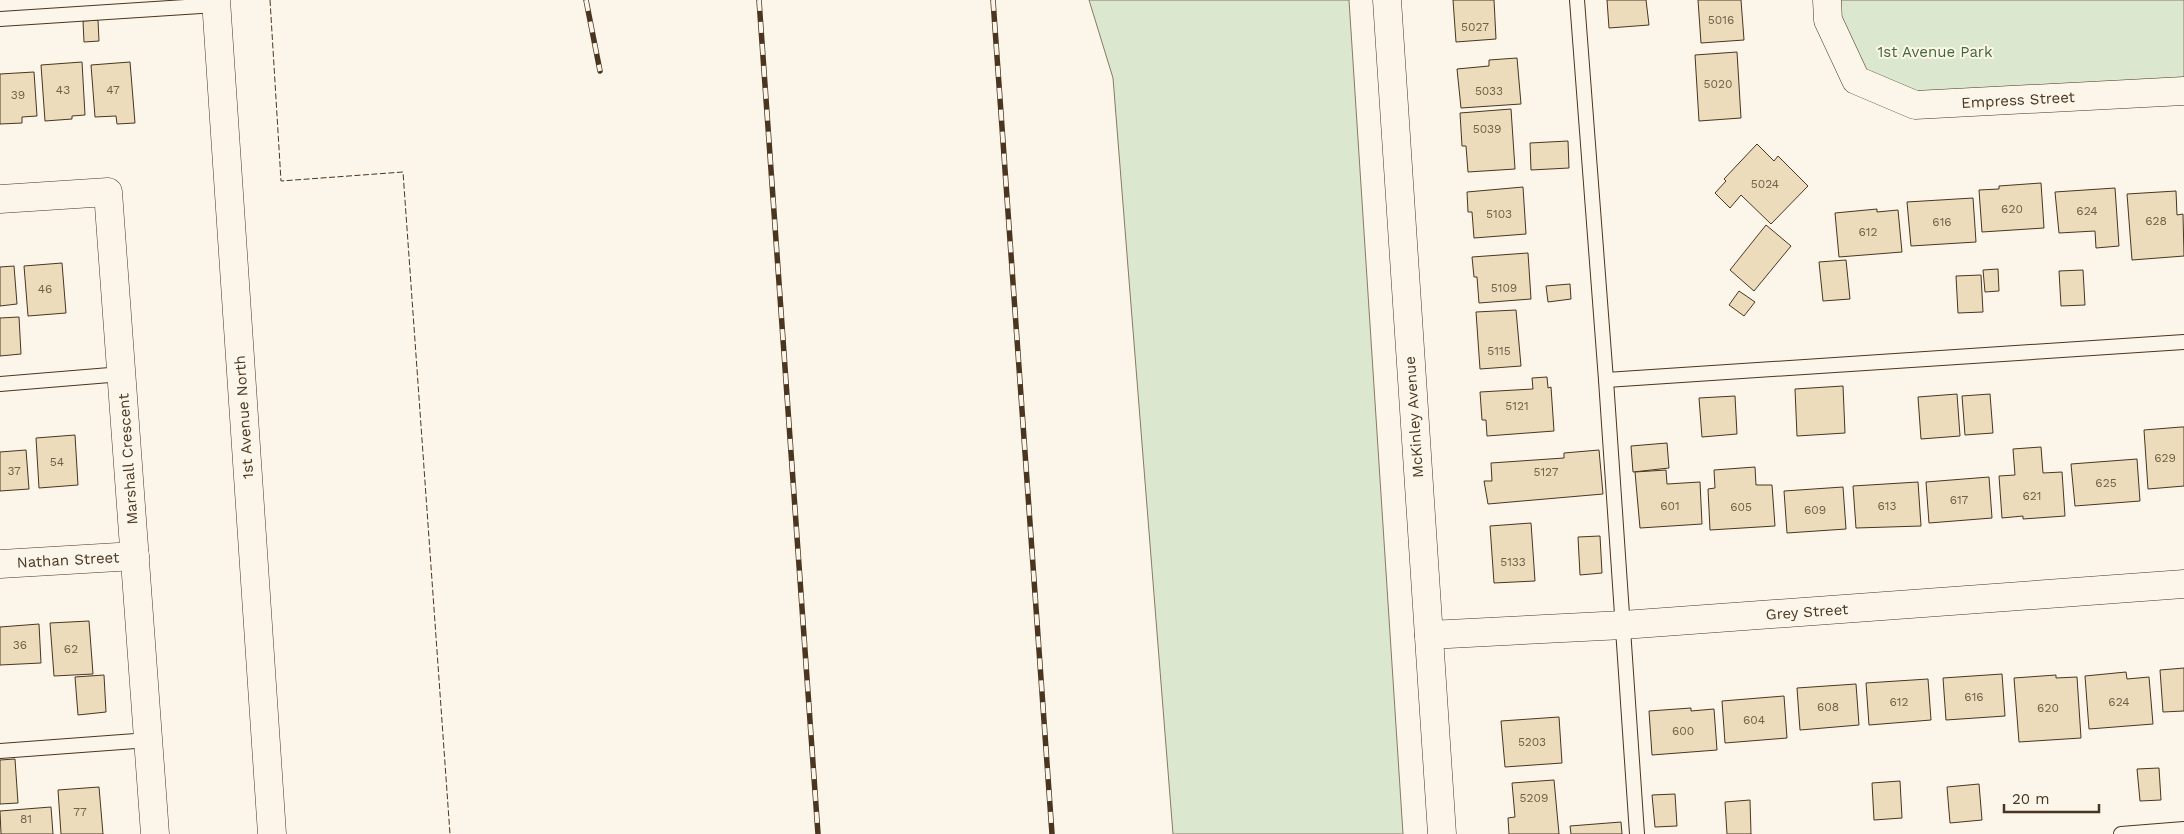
<svg xmlns="http://www.w3.org/2000/svg" width="2184" height="834" font-family="'Work Sans',sans-serif">
<style>
.green{fill:#dce7d0;stroke:#887966}
.building{fill:#ecdcbc;stroke:#4a3520}
.lines{fill:none;stroke-linecap:round;stroke-linejoin:round}
.service-casing{stroke:#4a3520;stroke-width:16}
.minor-casing{stroke:#4a3520;stroke-width:29}
.secondary-casing{stroke:#4a3520;stroke-width:29}
.service{stroke:#fbf6e9;stroke-width:14}
.minor{stroke:#fbf6e9;stroke-width:28}
.secondary{stroke:#fbf6e9;stroke-width:28}
.rail-casing{stroke:#4a3520;stroke-width:5.5}
.rail{stroke:#fbf6e9;stroke-width:4;stroke-dasharray:11;stroke-linecap:butt}
.fence{stroke:#4a3520;stroke-width:1;stroke-dasharray:6 2.5;stroke-linecap:butt}
.labels{text-anchor:middle;dominant-baseline:central;stroke-width:4;stroke-linejoin:round;paint-order:stroke}
.number-label{font-size:12px;fill:#725f47}
.park-label{font-size:15px;fill:#436837;stroke:#fbf6e9}
.street-label{font-size:15px;fill:#4a3520;stroke:#fbf6e9}
</style>
<rect width="100%" height="100%" fill="#fbf6e9"/>
<g class="green">
<path d="M1089,0H1349L1403,834H1173L1113,78Z"/>
<path d="M1827,0H2184V91L1915,105L1856,80Z"/>
</g>
<g class="building">
<path d="M1453,0H1494L1496,39L1456,42Z"/>
<path d="M1607,0H1646L1649,25L1609,28Z"/>
<path d="M1698,0H1741L1744,40L1701,43Z"/>
<path d="M98,20L99,41L84,42L83,21Z"/>
<path d="M1737,52L1741,118L1699,121L1695,55Z"/>
<path d="M1517,58L1521,104L1461,108L1457,69L1489,66V60Z"/>
<path d="M82,62L85,115L72,116V119L45,121L41,65Z"/>
<path d="M130,62L135,123L117,124L116,116L95,117L91,65Z"/>
<path d="M34,72L37,116L22,117V123L0,124V74Z"/>
<path d="M1511,109L1515,169L1468,172L1466,146H1462L1460,113Z"/>
<path d="M1568,141L1569,168L1531,170L1530,143Z"/>
<path d="M1757,144L1774,161L1778,156L1808,186L1771,224L1741,195L1730,208L1715,193L1726,181L1724,179Z"/>
<path d="M2041,183L2044,228L1982,232L1979,190L1999,189V186Z"/>
<path d="M1523,187L1526,234L1474,238L1472,212H1468L1467,192Z"/>
<path d="M2115,188L2119,246L2096,248L2095,231L2059,233L2055,192Z"/>
<path d="M2176,191L2177,215L2183,214L2184,256L2132,260L2127,194Z"/>
<path d="M1973,198L1976,242L1911,246L1907,202Z"/>
<path d="M1877,209V212L1898,210L1902,252L1839,257L1835,213Z"/>
<path d="M1766,225L1791,246L1754,291L1730,270Z"/>
<path d="M1528,253L1531,299L1479,303L1477,277H1474L1472,257Z"/>
<path d="M1846,260L1850,299L1823,301L1819,262Z"/>
<path d="M62,263L66,313L28,316L24,266Z"/>
<path d="M14,266L17,304L0,306V267Z"/>
<path d="M1998,269L1999,291L1985,292L1983,270Z"/>
<path d="M2083,270L2085,305L2061,306L2059,271Z"/>
<path d="M1981,275L1983,312L1958,313L1956,276Z"/>
<path d="M1570,284L1571,299L1548,302L1546,286Z"/>
<path d="M1739,291L1755,302L1744,316L1729,305Z"/>
<path d="M1516,310L1521,366L1480,369L1476,312Z"/>
<path d="M19,317L21,354L0,356V318Z"/>
<path d="M1547,377L1548,388L1551,387L1554,431L1487,436L1486,420H1482L1480,392L1533,389L1532,378Z"/>
<path d="M1843,386L1845,433L1797,436L1795,389Z"/>
<path d="M1957,394L1960,436L1921,439L1918,397Z"/>
<path d="M1990,394L1993,433L1965,435L1962,396Z"/>
<path d="M1735,396L1737,434L1702,437L1699,398Z"/>
<path d="M2181,427H2184V486L2148,489L2144,430Z"/>
<path d="M75,435L78,485L39,488L36,438Z"/>
<path d="M1667,443L1669,468L1633,472L1631,446Z"/>
<path d="M2041,447L2043,473L2062,472L2065,516L2023,519V516L2002,518L1999,476L2015,475L2013,449Z"/>
<path d="M26,450L29,489L0,491V452Z"/>
<path d="M1599,450L1603,494L1488,504L1484,481H1492L1491,463L1564,458V453Z"/>
<path d="M2137,459L2140,501L2075,506L2071,464Z"/>
<path d="M1755,467L1756,485H1772L1775,526L1710,530L1708,489L1715,488L1714,470Z"/>
<path d="M1666,470L1667,484L1700,482L1702,524L1640,528L1635,472Z"/>
<path d="M1989,477L1992,518L1929,523L1926,482Z"/>
<path d="M1918,482L1921,526L1856,528L1853,486Z"/>
<path d="M1843,487L1846,529L1787,533L1784,491Z"/>
<path d="M1531,523L1535,581L1494,583L1490,526Z"/>
<path d="M1600,536L1602,573L1580,575L1578,537Z"/>
<path d="M89,621L93,674L54,676L50,623Z"/>
<path d="M39,624L41,663L0,665V627Z"/>
<path d="M2184,668V711L2163,712L2160,670Z"/>
<path d="M2126,672L2127,679L2149,677L2153,724L2089,729L2085,676Z"/>
<path d="M2002,674L2005,716L1946,720L1943,678Z"/>
<path d="M104,675L106,712L78,715L75,677Z"/>
<path d="M2056,675V678L2077,677L2081,738L2019,742L2014,678Z"/>
<path d="M1928,679L1931,720L1869,725L1866,683Z"/>
<path d="M1856,684L1859,725L1800,730L1797,688Z"/>
<path d="M1784,696L1787,738L1725,743L1722,701Z"/>
<path d="M1691,708V711L1714,709L1717,750L1652,755L1649,711Z"/>
<path d="M1559,717L1562,763L1505,767L1501,721Z"/>
<path d="M15,759L18,803L0,804V760Z"/>
<path d="M2159,768L2161,800L2140,801L2137,769Z"/>
<path d="M1554,780L1559,834H1509L1508,818L1515,817L1512,783Z"/>
<path d="M1900,781L1902,818L1874,820L1872,783Z"/>
<path d="M1979,784L1982,820L1950,823L1947,787Z"/>
<path d="M99,787L103,834H61L58,790Z"/>
<path d="M1675,794L1677,826L1655,827L1652,795Z"/>
<path d="M1750,800L1751,834H1727L1725,802Z"/>
<path d="M51,807L53,834H1L0,811Z"/>
<path d="M1621,822L1622,834H1571L1570,826Z"/>
</g>
<g class="lines">
<defs>
<g id="service">
<path d="M1577,0L1606,380L1637,834"/>
<path d="M0,19L216,5"/>
<path d="M1606,380L2184,342"/>
<path d="M0,384L122,374"/>
<path d="M0,751L149,740"/>
<path d="M2121,834L2184,829"/>
</g>
<g id="minor">
<path d="M1387,0L1442,834"/>
<path d="M1827,0L1828,20L1856,80L1915,105L2184,91"/>
<path d="M0,199L108,192L155,834"/>
<path d="M0,564L135,556"/>
<path d="M1429,635L1623,625L2184,584"/>
</g>
<path id="secondary" d="M216,0L272,834"/>
</defs>
<use href="#service" class="service-casing"/>
<use href="#minor" class="minor-casing"/>
<use href="#secondary" class="secondary-casing"/>
<use href="#service" class="service"/>
<use href="#minor" class="minor"/>
<use href="#secondary" class="secondary"/>
<defs>
<g id="rail">
<path d="M586,0L600,71"/>
<path d="M759,0L818,834"/>
<path d="M993,0L1052,834"/>
</g>
</defs>
<use href="#rail" class="rail-casing"/>
<use href="#rail" class="rail"/>
<path class="fence" d="M270,0L281,181L403,172L450,834"/>
</g>
<g class="labels">
<g class="number-label">
<text x="1721" y="20">5016</text>
<text x="1475" y="27">5027</text>
<text x="1718" y="84">5020</text>
<text x="63" y="90">43</text>
<text x="113" y="90">47</text>
<text x="1489" y="91">5033</text>
<text x="18" y="95">39</text>
<text x="1487" y="129">5039</text>
<text x="1765" y="184">5024</text>
<text x="2012" y="209">620</text>
<text x="2087" y="211">624</text>
<text x="1499" y="214">5103</text>
<text x="2156" y="221">628</text>
<text x="1942" y="222">616</text>
<text x="1868" y="232">612</text>
<text x="1504" y="288">5109</text>
<text x="45" y="289">46</text>
<text x="1499" y="351">5115</text>
<text x="1517" y="406">5121</text>
<text x="2165" y="458">629</text>
<text x="57" y="462">54</text>
<text x="14" y="471">37</text>
<text x="1546" y="472">5127</text>
<text x="2106" y="483">625</text>
<text x="2032" y="496">621</text>
<text x="1959" y="500">617</text>
<text x="1670" y="506">601</text>
<text x="1887" y="506">613</text>
<text x="1741" y="507">605</text>
<text x="1815" y="510">609</text>
<text x="1513" y="562">5133</text>
<text x="20" y="645">36</text>
<text x="71" y="649">62</text>
<text x="1974" y="697">616</text>
<text x="1899" y="702">612</text>
<text x="2119" y="702">624</text>
<text x="1828" y="707">608</text>
<text x="2048" y="708">620</text>
<text x="1754" y="720">604</text>
<text x="1683" y="731">600</text>
<text x="1532" y="742">5203</text>
<text x="1534" y="798">5209</text>
<text x="80" y="812">77</text>
<text x="26" y="819">81</text>
</g>
<g class="park-label">
<text x="1935" y="52">1st Avenue Park</text>
</g>
<g class="street-label">
<text transform="translate(2018 100) rotate(-3)">Empress Street</text>
<text transform="translate(244 417) rotate(-94)">1st Avenue North</text>
<text transform="translate(1414 417) rotate(-94)">McKinley Avenue</text>
<text transform="translate(128 459) rotate(-94)">Marshall Crescent</text>
<text transform="translate(68 560) rotate(-3)">Nathan Street</text>
<text transform="translate(1807 612) rotate(-4)">Grey Street</text>
</g>
</g>
<path d="M2004 804v8h95v-8" fill="none" stroke="#4a3520" stroke-width="2.5"/>
<text x="2012" y="804" font-size="15" fill="#4a3520" stroke="#fbf6e9" stroke-width="4" paint-order="stroke">20 m</text>
</svg>
